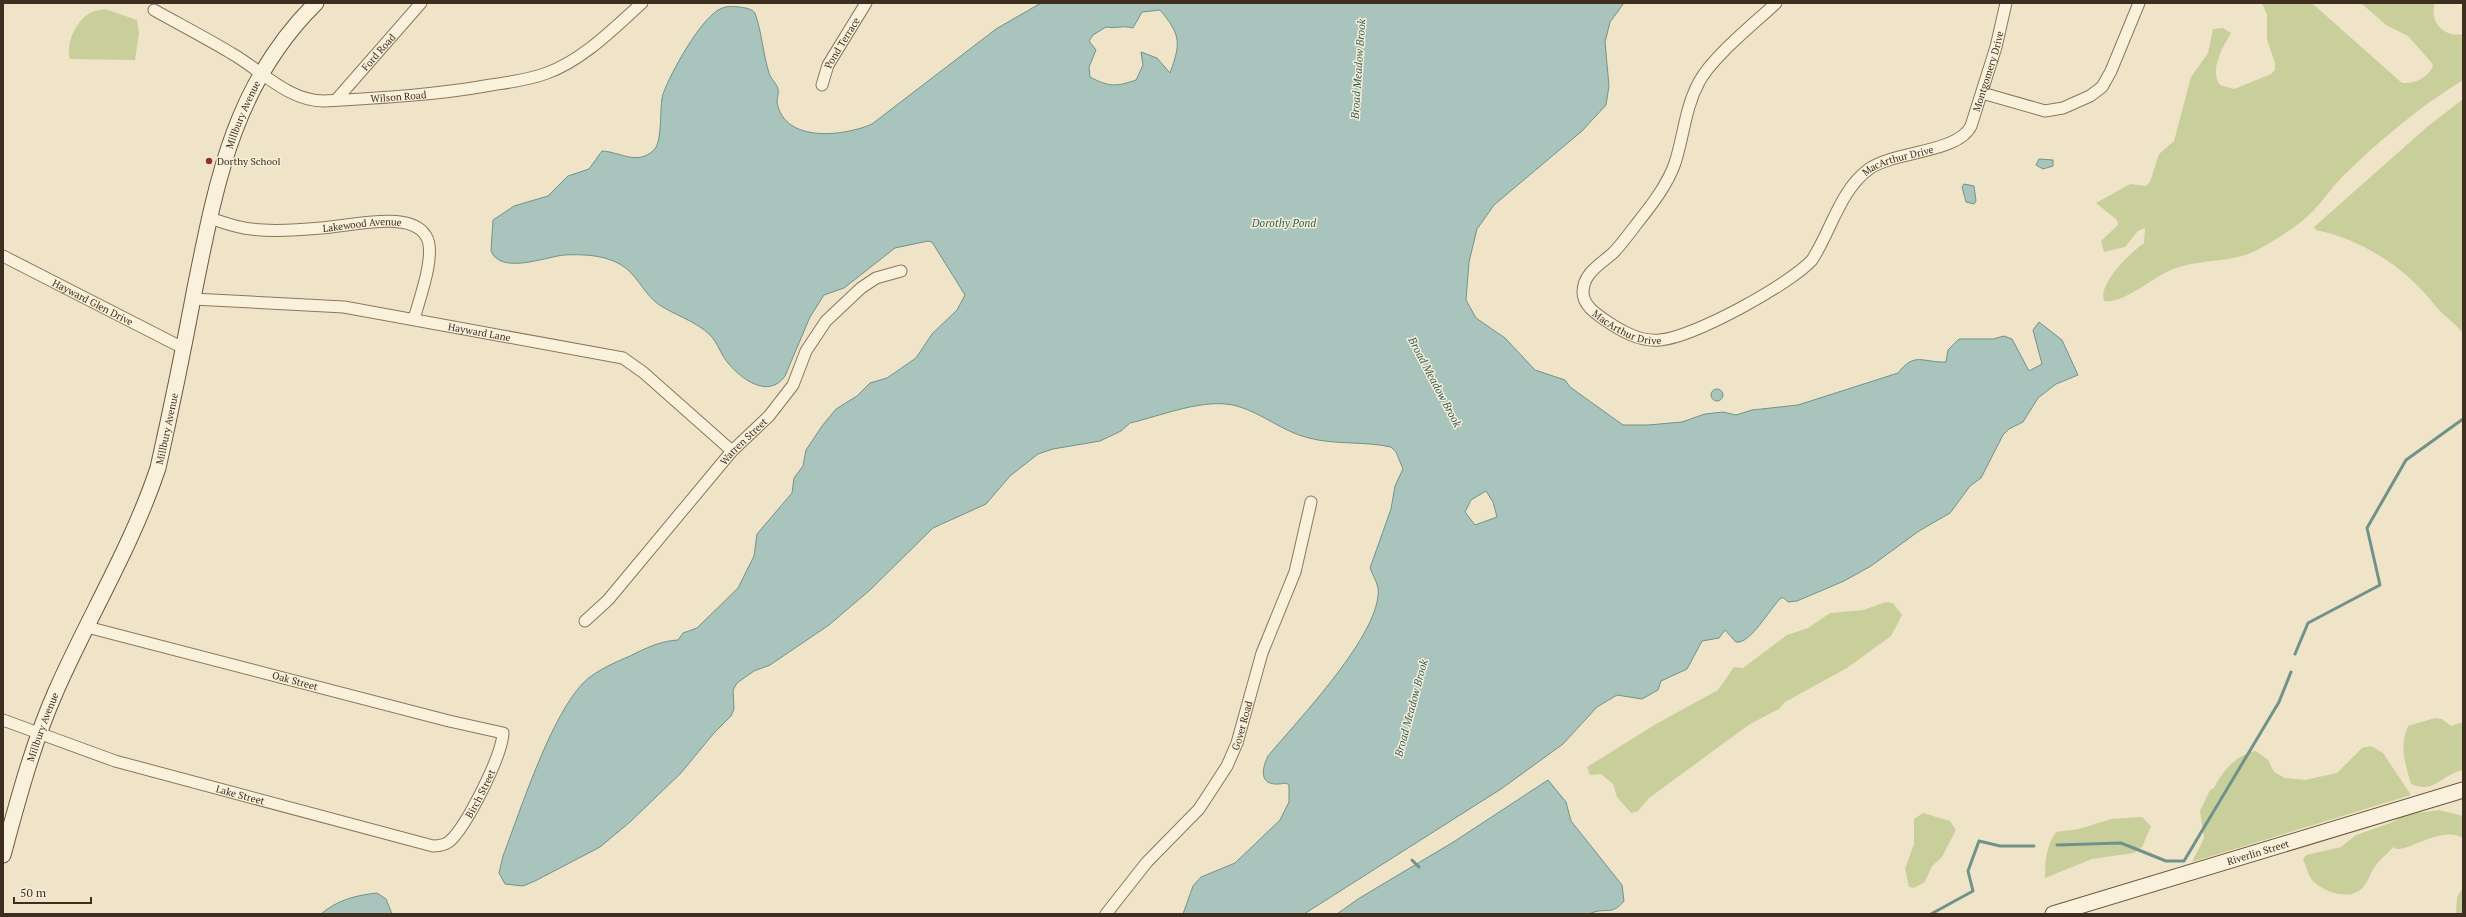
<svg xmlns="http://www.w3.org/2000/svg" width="2466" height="917" font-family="'PT Serif',serif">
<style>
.green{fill:#c9cf9b}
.water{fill:#a9c4bc;stroke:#6f938a;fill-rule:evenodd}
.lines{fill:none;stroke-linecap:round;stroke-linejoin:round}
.stream{stroke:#6f938a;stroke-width:3}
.street-casing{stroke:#8d765c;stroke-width:13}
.secondary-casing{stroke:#6f573f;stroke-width:17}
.street{stroke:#faf1dc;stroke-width:11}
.secondary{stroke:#faf1dc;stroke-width:15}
.poi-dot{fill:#9e2a2b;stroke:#f7eed8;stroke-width:1.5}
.labels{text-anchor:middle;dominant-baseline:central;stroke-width:3;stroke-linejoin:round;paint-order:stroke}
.street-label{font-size:10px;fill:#3d2e20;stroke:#f7eed8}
.poi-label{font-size:10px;fill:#3d2e20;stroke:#f7eed8;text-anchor:start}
.water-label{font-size:11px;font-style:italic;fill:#2f5d5a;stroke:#f7eed8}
</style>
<rect width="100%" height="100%" fill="#f0e4c8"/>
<g class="green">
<path d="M2262,3H2309L2314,5L2402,83C2414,84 2428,78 2433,66L2431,62L2408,36L2386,25L2361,3H2435C2429,21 2443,38 2463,34V80C2419,107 2380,140 2343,176C2332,187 2324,200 2313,211C2299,226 2277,239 2259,249C2232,264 2199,258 2171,270C2154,277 2121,305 2104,301C2098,283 2131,252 2144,243L2145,228L2138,231L2125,247L2104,252L2101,241L2118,225L2117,220L2096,203L2130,184L2146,186L2150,182L2159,154L2174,141L2191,77L2208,53L2213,29L2223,28L2231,33C2223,47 2209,69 2220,85L2234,89L2271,74L2275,70V63L2267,40V15Z"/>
<path d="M105,9L137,20L139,33L135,60L70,59C65,43 77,19 92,12C96,10 101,10 105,9Z"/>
<path d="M2463,99V333C2454,322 2441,314 2433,303C2406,268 2361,239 2316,230L2314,227L2427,127Z"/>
<path d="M1886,602L1893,603L1902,615L1891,636L1847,668L1785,702L1779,709L1750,724L1649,798L1638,811L1631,813L1617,797L1613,784L1601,774L1590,775L1587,767L1656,724L1718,690L1734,667L1743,668L1787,635L1808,628L1830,613L1863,610Z"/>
<path d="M2435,718L2442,719L2451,726L2463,722V770C2439,776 2435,794 2411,784C2405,763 2399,746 2408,726Z"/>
<path d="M2371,746L2383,753L2411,795L2192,862L2204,838L2200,811L2210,790L2214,788C2223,770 2236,755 2256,751L2268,760L2274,772L2285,778L2305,780L2337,773L2362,748Z"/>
<path d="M2439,810L2463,816V838C2440,824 2403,857 2393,847C2388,854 2381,858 2376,865C2371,871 2369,880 2364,886C2352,902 2325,893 2313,881C2308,876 2306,865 2303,859L2306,855L2341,847L2356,835L2393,822L2403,815Z"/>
<path d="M1923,813L1950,821L1956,830L1942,857L1932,866L1925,882L1914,888L1909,887L1905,869L1914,844V819Z"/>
<path d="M2142,817L2151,826L2142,847L2134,853L2092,859L2045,878C2045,860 2046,847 2056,832L2079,829L2111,819Z"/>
<path d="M2463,887V914H2456L2457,897Z"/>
</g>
<g class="water">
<path d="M1041,3H1624L1610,22L1605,42L1609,86L1606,105L1582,131L1494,205L1477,229L1469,262L1466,300L1476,318L1505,338L1535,370L1565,380L1570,387L1623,425H1648L1682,422L1705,414L1723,412L1736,415L1752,410L1798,405L1898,373C1915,351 1923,363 1946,362L1948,350L1959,339H1993L2004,336L2012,339L2029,371L2042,364L2033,330L2039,322L2062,340L2078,375L2056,384L2038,398L2023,422L2009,429L2003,435L1981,478L1970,486L1950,513L1919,531L1871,566L1844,581L1797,601L1788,602L1784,598H1781C1770,608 1750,645 1736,642L1725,630L1719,638L1702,641L1687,669L1661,681L1658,690L1642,699L1617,695L1597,707L1563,744L1501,789L1304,914H1183L1193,886L1201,877L1235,863L1280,820L1289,802V785L1286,783C1262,788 1259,775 1268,756C1297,721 1383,632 1378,588C1377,581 1372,574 1370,568L1391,509L1395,486L1403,469L1396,452L1391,447C1364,441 1335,445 1309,438C1283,432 1262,413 1237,406C1205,397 1161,416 1130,423L1121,431L1100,441L1053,449L1038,454L1010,476L986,504L933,528L870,590L829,625L770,665L754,671L737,683L733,690L734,709L731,716L714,733L681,773L630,822L600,847L535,881L523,886L505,884L499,873L503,856C520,812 554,704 590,677C602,668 616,662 630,656C646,648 660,641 678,640L683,633L697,628L738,588L754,556L757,534L792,493L794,478L803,466L806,450L822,426L836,409L857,396L870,383L887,378L916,358L932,334L957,310L965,295L932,242L928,241L895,248L844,288L824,295L810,317L785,376C769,399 742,380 728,363C721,355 718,343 710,335C696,321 674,315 658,304C646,295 639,280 628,270C611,255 585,254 564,255C545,257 501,275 491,251L493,220L514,206L548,196L568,176L589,169L602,151C621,152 637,166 654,150C663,141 659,108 663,94C671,72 699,22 718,10C725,6 731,6 739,7C745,8 751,8 755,13C762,33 763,54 769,73C771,79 777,84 778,89C779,93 777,98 777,102C784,144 845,136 872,124L996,29ZM1160,10C1181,35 1181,43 1170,73L1157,58L1141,52L1143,65L1136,80C1116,87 1109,87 1090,77L1089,67L1096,50L1089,41L1093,35L1106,27C1116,29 1122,25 1133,28L1142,12ZM1486,491L1493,502L1497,517L1475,525L1465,512L1471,500Z"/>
<path d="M2039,159L2053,160V166L2043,169L2036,165Z"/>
<path d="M1964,184L1974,186L1976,201L1974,204L1966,202L1962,187Z"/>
<circle cx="1717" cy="395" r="6"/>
<path d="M1548,780L1566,802L1571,821L1622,885L1624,901C1611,917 1606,906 1589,914H1337L1358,899L1455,841Z"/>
<path d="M377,893L386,899L392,914H321C337,900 357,895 377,893Z"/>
</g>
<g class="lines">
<g class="stream">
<path d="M2295,654L2308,623L2380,585L2367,528L2406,460L2463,419"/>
<path d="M2057,845L2121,843L2166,861H2184L2279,702L2291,672"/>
<path d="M1412,860L1419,867"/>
<path d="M1931,914L1973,891L1968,871L1979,841L2000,846H2034"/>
</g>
<defs>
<g id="street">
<path id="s1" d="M1776,3C1755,23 1712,57 1699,82C1685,108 1684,135 1675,163C1667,186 1650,207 1635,226C1628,235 1621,245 1613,253C1601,264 1583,273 1583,292C1583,305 1595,313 1605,320C1621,331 1640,342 1660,340C1694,337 1789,285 1812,260C1831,231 1840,190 1869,169C1894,151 1958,153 1971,126L1996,47L2006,3"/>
<path id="s2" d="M154,10C179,24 206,38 231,53C261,70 288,101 324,101C380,98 436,95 491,85C510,82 529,80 547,73C583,60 614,28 642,3"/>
<path id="s3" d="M822,85L828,65L866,3"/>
<path d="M1982,93L2045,111L2063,108L2090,96L2102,87L2111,71L2139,3"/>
<path id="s4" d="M336,100L421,3"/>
<path id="s5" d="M209,218C223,222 237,228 251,229C273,232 299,230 321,228C347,227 410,209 426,236C437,253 419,300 414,319"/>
<path id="s6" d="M3,256L183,348"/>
<path id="s7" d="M193,299L344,307L623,358L644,373L732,451"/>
<path id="s8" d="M585,621L608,600L732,451L769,416L793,385L806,351L826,321L861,288L876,278L901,271"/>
<path id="s9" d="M3,720L115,761L433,846C440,846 445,845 450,841C467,825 502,756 503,733L449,721L87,627"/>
<path id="s10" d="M1106,914L1147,862L1199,809L1227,766L1237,743L1262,653L1295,572L1311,502"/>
</g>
<g id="secondary">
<path id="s11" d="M3,855C18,800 33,743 56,691C89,616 132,546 158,468C171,410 183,352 194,293C216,184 233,85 316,3"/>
<path id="s12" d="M2053,914L2463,790"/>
</g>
</defs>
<use href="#street" class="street-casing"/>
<use href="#secondary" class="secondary-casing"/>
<use href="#street" class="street"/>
<use href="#secondary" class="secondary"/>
</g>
<circle class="poi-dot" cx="209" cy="161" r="4"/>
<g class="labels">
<g class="street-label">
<text stroke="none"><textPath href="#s3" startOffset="47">Pond Terrace</textPath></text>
<text stroke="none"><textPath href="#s4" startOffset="64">Ford Road</textPath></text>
<text stroke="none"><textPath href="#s1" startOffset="905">Montgomery Drive</textPath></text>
<text stroke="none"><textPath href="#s2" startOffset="269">Wilson Road</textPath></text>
<text stroke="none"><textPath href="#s11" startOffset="782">Millbury Avenue</textPath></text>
<text stroke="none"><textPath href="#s1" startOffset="765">MacArthur Drive</textPath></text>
<text stroke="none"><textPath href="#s5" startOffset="155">Lakewood Avenue</textPath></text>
<text stroke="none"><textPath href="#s6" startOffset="101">Hayward Glen Drive</textPath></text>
<text stroke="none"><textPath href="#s1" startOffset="417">MacArthur Drive</textPath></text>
<text stroke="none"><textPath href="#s7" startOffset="289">Hayward Lane</textPath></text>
<text stroke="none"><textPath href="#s11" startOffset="458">Millbury Avenue</textPath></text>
<text stroke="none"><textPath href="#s8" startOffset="240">Warren Street</textPath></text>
<text transform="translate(295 681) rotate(15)">Oak Street</text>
<text stroke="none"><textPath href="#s10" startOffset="235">Gover Road</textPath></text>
<text stroke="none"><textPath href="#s11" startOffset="134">Millbury Avenue</textPath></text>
<text stroke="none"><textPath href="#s9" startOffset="523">Birch Street</textPath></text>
<text stroke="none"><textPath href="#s9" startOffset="249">Lake Street</textPath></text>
<text stroke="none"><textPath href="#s12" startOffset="214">Riverlin Street</textPath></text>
</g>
<g class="poi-label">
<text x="217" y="161">Dorthy School</text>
</g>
<g class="water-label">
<text transform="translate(1358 69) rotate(-86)">Broad Meadow Brook</text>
<text x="1284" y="223">Dorothy Pond</text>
<text transform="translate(1435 382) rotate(62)">Broad Meadow Brook</text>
<text transform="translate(1411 708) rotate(-75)">Broad Meadow Brook</text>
</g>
</g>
<rect width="2466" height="917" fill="none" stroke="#3d2e20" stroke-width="8"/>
<path d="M14 897v6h77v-6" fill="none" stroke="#3d2e20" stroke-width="2"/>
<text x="20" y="897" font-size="12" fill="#3d2e20" stroke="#f7eed8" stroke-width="3" paint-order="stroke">50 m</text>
</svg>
